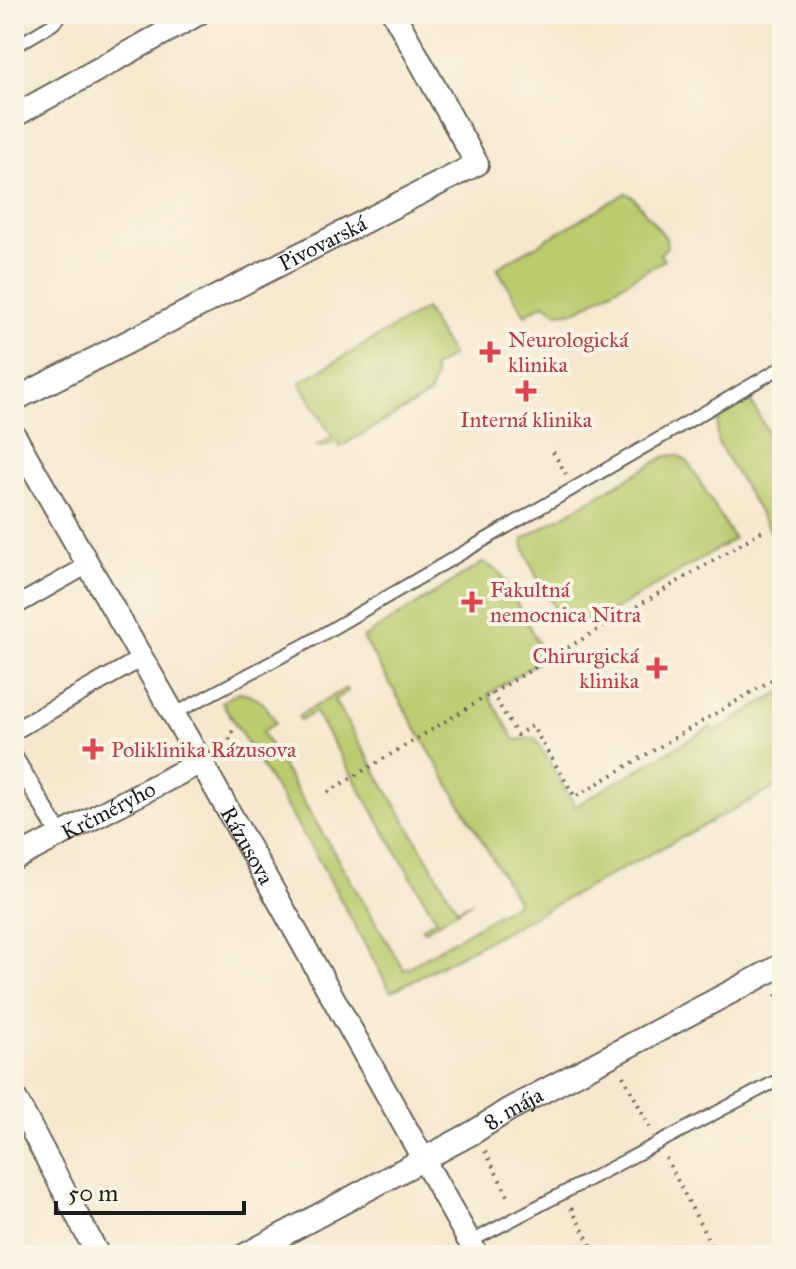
<svg xmlns="http://www.w3.org/2000/svg" width="796" height="1269" font-family="'IM FELL Great Primer',serif">
<style>
.green{fill:#bbcb6e;stroke:#6c7445;stroke-width:2}
.lines{fill:none;stroke-linecap:round;stroke-linejoin:round}
.service-casing{stroke:#68635a;stroke-width:15}
.pedestrian-casing{stroke:#68635a;stroke-width:20}
.minor-casing{stroke:#68635a;stroke-width:26}
.path{stroke:#68635a;stroke-width:4;stroke-dasharray:2 6;stroke-linecap:butt}
.service{stroke:#fff;stroke-width:11}
.pedestrian{stroke:#fff;stroke-width:16}
.minor{stroke:#fff;stroke-width:22}
.health-dot{fill:#e0444e;stroke:#fcf5e5;stroke-width:3}
.labels{text-anchor:middle;dominant-baseline:central;stroke-width:8;stroke-linejoin:round;paint-order:stroke}
.street-label{font-size:22px;fill:#1c1c1c;stroke:#fcf5e5}
.health-label{font-size:22px;fill:#be3a42;stroke:#fcf5e5;text-anchor:start}
</style>
<rect width="100%" height="100%" fill="#fcf5e5"/>
<filter id="ink" filterUnits="userSpaceOnUse"><feTurbulence type="fractalNoise" baseFrequency=".0125" numOctaves="2"/><feDisplacementMap in="SourceGraphic" scale="16" xChannelSelector="R" yChannelSelector="G"/><feConvolveMatrix kernelMatrix="1 2 1 2 8 2 1 2 1" color-interpolation-filters="sRGB"/></filter>
<filter id="wash" filterUnits="userSpaceOnUse"><feTurbulence type="fractalNoise" baseFrequency=".006" numOctaves="4" result="noise"/><feDisplacementMap in="SourceGraphic" scale="32" xChannelSelector="R" yChannelSelector="G"/><feGaussianBlur stdDeviation="1.8" result="paint"/><feColorMatrix in="noise" values="0 0 0 0 0 0 0 0 0 0 0 0 0 0 0 0 0 1.4 0 .05"/><feComposite in="paint" operator="in"/></filter>
<g filter="url(#wash)">
<rect width="100%" height="100%" fill="#f5e8ce"/>
<g class="green">
<path d="M626,193L633,197L666,238L667,247L660,254L664,260L576,311L558,313L544,304L525,315L497,268Z"/>
<path d="M425,309L452,356L433,368L435,376L429,395L340,447L337,441L324,447L317,446L332,437L300,382Z"/>
<path d="M742,400L752,403L782,459V528L772,534L718,443C713,418 722,412 742,400Z"/>
<path d="M677,455L688,462L734,539L596,621C584,623 575,625 565,618C552,610 523,554 523,539L666,456Z"/>
<path d="M484,562L501,574L540,647L536,663L488,694L515,740L535,738L575,806L711,727L714,732L782,691V784L391,992L320,862L222,702L239,692C259,694 268,707 276,723L262,732L404,970L518,902L363,638Z"/>
<path d="M346,688L348,691L334,700L457,909L472,902L424,931L422,928L436,919L315,712L300,720L298,716Z"/>
</g>
</g>
<g filter="url(#ink)">
<g class="lines">
<defs>
<g id="service">
<path d="M14,47L53,24L62,14"/>
<path d="M174,714L311,641L782,367"/>
<path d="M470,1242L782,1078"/>
</g>
<g id="pedestrian">
<path d="M14,607L88,565"/>
<path d="M14,731L142,658"/>
<path d="M14,757L60,835"/>
</g>
<g id="minor">
<path d="M14,116L198,14"/>
<path id="s1" d="M14,400L477,164L394,14"/>
<path id="s2" d="M14,435L201,762L477,1255"/>
<path id="s3" d="M14,859L201,762"/>
<path d="M14,1096L98,1255"/>
<path id="s4" d="M245,1255L474,1132L508,1110L782,965"/>
</g>
</defs>
<use href="#service" class="service-casing"/>
<use href="#pedestrian" class="pedestrian-casing"/>
<use href="#minor" class="minor-casing"/>
<g class="path">
<path d="M553,452L566,474"/>
<path d="M492,693L517,735L532,726L575,797L782,674"/>
<path d="M223,755L233,730"/>
<path d="M328,792L762,531"/>
<path d="M776,994L782,1006"/>
<path d="M623,1076L651,1129"/>
<path d="M485,1151L510,1200"/>
<path d="M666,1158L716,1255"/>
<path d="M571,1208L596,1255"/>
</g>
<use href="#service" class="service"/>
<use href="#pedestrian" class="pedestrian"/>
<use href="#minor" class="minor"/>
</g>
</g>
<g class="health-dot">
<path d="M486 340h8v8h8v8h-8v8h-8v-8h-8v-8h8z"/>
<path d="M522 379h8v8h8v8h-8v8h-8v-8h-8v-8h8z"/>
<path d="M468 590h8v8h8v8h-8v8h-8v-8h-8v-8h8z"/>
<path d="M653 656h8v8h8v8h-8v8h-8v-8h-8v-8h8z"/>
<path d="M89 737h8v8h8v8h-8v8h-8v-8h-8v-8h8z"/>
</g>
<g class="labels">
<g class="street-label">
<text stroke="none"><textPath href="#s1" startOffset="346">Pivovarská</textPath></text>
<text stroke="none"><textPath href="#s3" startOffset="106">Krčméryho</textPath></text>
<text stroke="none"><textPath href="#s2" startOffset="472">Rázusova</textPath></text>
<text stroke="none"><textPath href="#s4" startOffset="306">8. mája</textPath></text>
</g>
<g class="health-label">
<text x="508" y="339">Neurologická<tspan x="508" dy="25">klinika</tspan></text>
<text x="526" y="419" text-anchor="middle">Interná klinika</text>
<text x="490" y="589">Fakultná<tspan x="490" dy="25">nemocnica Nitra</tspan></text>
<text x="639" y="655" text-anchor="end">Chirurgická<tspan x="639" dy="25">klinika</tspan></text>
<text x="111" y="749">Poliklinika Rázusova</text>
</g>
</g>
<rect width="796" height="1269" fill="none" stroke="#fcf5e5" stroke-width="48"/>
<path d="M56 1201v12h188v-12" fill="none" stroke="#1c1c1c" stroke-width="4"/>
<text x="68" y="1201" font-size="24" fill="#1c1c1c" stroke="#fcf5e5" stroke-width="6" paint-order="stroke">50 m</text>
</svg>
